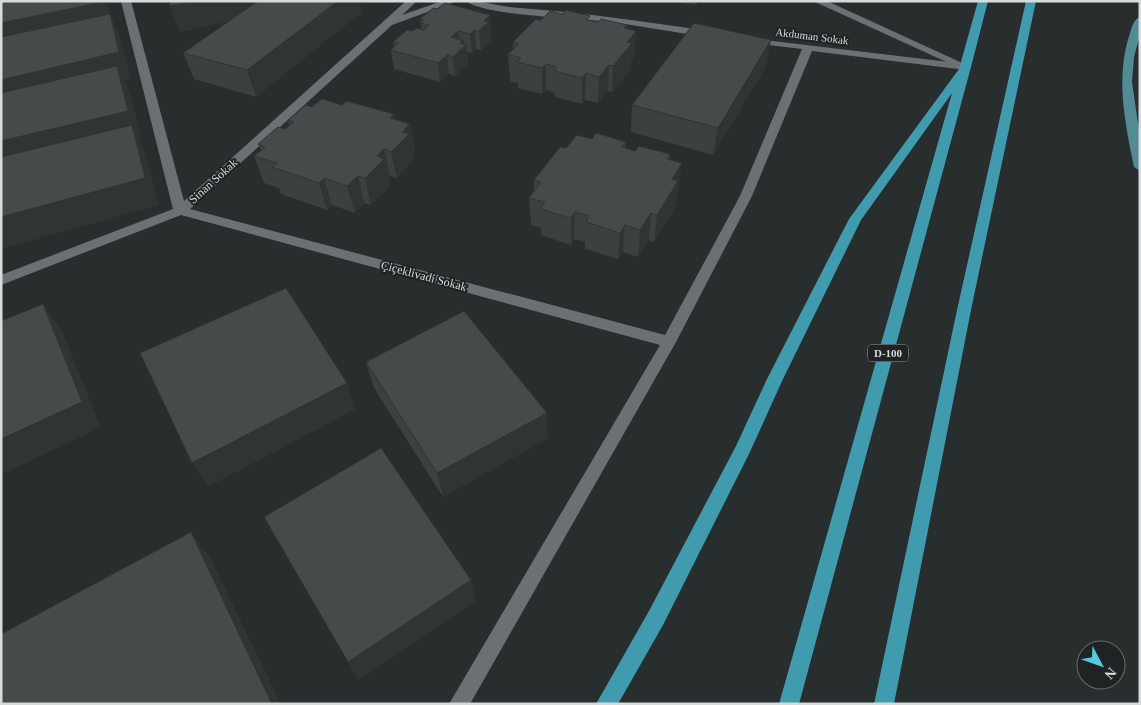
<svg xmlns="http://www.w3.org/2000/svg" width="1141" height="705" font-family="Georgia,serif">
<style>
.lines{fill:none;stroke-linecap:round;stroke-linejoin:round}
.lane{fill:#6b7172;fill-rule:evenodd}
.street{fill:#6b7172;fill-rule:evenodd}
.primary{fill:#528a96;fill-rule:evenodd}
.highway{fill:#419bae;fill-rule:evenodd}
.wall{fill:#3b4040}
.shaded-wall{fill:#303434}
.building{fill:#454a4b;stroke:#303434}
.labels{text-anchor:middle;dominant-baseline:central;stroke-width:4;stroke-linejoin:round;paint-order:stroke}
.far-street-label{font-size:11px;fill:#d8dbdc;stroke:#1f2324}
.shield{fill:#1f2324;stroke:#a0a4a5;stroke-width:1}
.shield-label{font-size:11px;font-weight:bold;fill:#d8dbdc}
.street-label{font-size:12px;fill:#d8dbdc;stroke:#1f2324}
</style>
<rect width="100%" height="100%" fill="#282d2e"/>
<g class="lines">
<path class="lane" d="M813,1H827L971,67L966,70L962,69Z"/>
<g class="street">
<path d="M121,1H131L184,201L406,1H417L402,15L442,1H457L392,25L190,209L665,335L740,196L802,49L752,43L747,40L748,38L966,64L971,67L966,70L812,51L752,196L676,342L470,704H449L660,345L181,215L1,285V275L173,209Z"/>
<path d="M466,1C484,1 502,7 520,8C584,13 643,21 707,31L712,34L707,37C672,32 637,25 601,21C573,17 485,16 466,1Z"/>
</g>
<path class="primary" d="M1140,17V35L1134,57L1132,82L1140,137V171L1134,167C1125,122 1115,78 1130,33C1132,27 1134,19 1140,17Z"/>
<g class="highway">
<path d="M978,1H988L971,67L799,704H779L952,93L861,220L783,379L749,454L663,625L618,704H596L649,611L736,446L767,379L849,219L959,69Z"/>
<path d="M1026,1H1036L971,310L894,704H874L957,310Z"/>
</g>
</g>
<g class="wall">
<path d="M169,1L362,12L256,97L194,79L183,53L229,21L180,32Z"/>
<path d="M666,1H698L696,5Z"/>
<path d="M420,19L492,33L490,35L491,40L481,50L476,49L472,53L467,52L468,64L455,76L449,74L440,82L394,69L391,50L394,47L393,42L412,31L421,29Z"/>
<path d="M590,20L598,22L627,25L626,29L636,31L634,57L631,60V69L612,92L608,91L598,103L585,100L582,104L555,97V93L546,90L542,94L518,88V83L510,81L508,54L513,50V42L540,21Z"/>
<path d="M766,66L713,155L631,132L632,105Z"/>
<path d="M342,105L394,114L395,119L410,124L415,151L413,153L414,160L397,178L390,176L388,177L390,186L371,205L364,203L355,213L332,205L327,210L281,194L279,188L264,183L254,156L261,150L258,144L285,129L289,126L288,120Z"/>
<path d="M592,139L626,142L625,148L635,151L670,154V160L678,190L677,193L675,207L654,242L649,240L638,257L623,252L618,259L585,249V242L574,239L571,245L541,235V228L531,225L529,198L534,191V180L566,148Z"/>
<path d="M366,362L548,438L443,497L374,388Z"/>
</g>
<g class="shaded-wall">
<path d="M103,1H106L113,21L121,40L131,79L124,80L130,92L141,137L138,138L145,152L159,205L1,249V23Z"/>
<path d="M195,1H263L267,13L180,32L170,6Z"/>
<path d="M338,1H360L362,12L256,97L247,70Z"/>
<path d="M490,15L492,33L490,35L491,40L481,50L479,31L484,21Z"/>
<path d="M475,30L476,49L472,53L470,34Z"/>
<path d="M458,31L460,50V43L464,41V46L466,45L468,64L455,76L451,37Z"/>
<path d="M636,31L634,57L631,60V69L612,92L613,66L627,42Z"/>
<path d="M771,40L766,66L713,155L718,128Z"/>
<path d="M447,55L449,74L440,82L438,63Z"/>
<path d="M546,64V90L542,94V68Z"/>
<path d="M609,65L608,91L598,103L599,77Z"/>
<path d="M586,73L585,100L582,104V78Z"/>
<path d="M394,114L399,141L390,118Z"/>
<path d="M410,124L415,151L413,153L414,160L397,178L391,152L402,132Z"/>
<path d="M384,149L390,176L388,177L390,186L371,205L365,178L377,156Z"/>
<path d="M682,163L678,190L677,193L675,207L654,242L657,215L672,179Z"/>
<path d="M358,176L364,203L355,213L347,186Z"/>
<path d="M324,178L332,205L327,210L319,183Z"/>
<path d="M575,212L574,239L571,245V218Z"/>
<path d="M651,213L649,240L638,257L640,230Z"/>
<path d="M625,225L623,252L618,259L620,233Z"/>
<path d="M43,304L62,331L101,427L1,475V439Z"/>
<path d="M347,383L356,409L208,487L192,463Z"/>
<path d="M547,413L548,438L443,497L437,473Z"/>
<path d="M191,532L211,559L281,704H272Z"/>
<path d="M471,580L476,601L359,680L348,662Z"/>
</g>
<g class="building">
<path d="M1,1H103V2L1,23Z"/>
<path d="M169,1H195L170,6Z"/>
<path d="M258,1H338L247,70L183,53Z"/>
<path d="M445,3L490,15L484,21L489,22L479,31L475,30L470,34L458,31L451,37L464,41L460,43L466,45L453,57L447,55L438,63L391,50L398,43L393,42L407,30L412,31L417,28L424,30L429,25L421,23L424,20L420,19L433,8L437,9Z"/>
<path d="M566,10L590,16L587,20L598,22L601,19L627,25L624,28L636,31L627,42L632,43L613,66L609,65L599,77L586,73L582,78L554,71L557,67L546,64L542,68L517,62L521,58L508,54L519,44L513,42L536,19L540,21L550,11L562,14Z"/>
<path d="M110,14L119,52L1,80V37Z"/>
<path d="M694,23L771,40L718,128L632,105Z"/>
<path d="M117,66L128,111L1,141V93Z"/>
<path d="M322,99L342,105L347,101L394,114L390,118L410,124L402,132L409,134L391,152L384,149L377,156L384,159L365,178L358,176L347,186L324,178L319,183L272,167L277,163L254,156L265,147L258,144L278,127L285,129L294,122L288,120L306,105L312,107Z"/>
<path d="M132,125L145,178L1,217V157Z"/>
<path d="M596,133L626,142L622,147L635,151L639,146L670,154L667,159L682,163L672,179L678,181L657,215L651,213L640,230L625,225L620,233L586,222L589,216L575,212L571,218L540,209L545,202L529,198L541,182L534,180L560,147L566,148L577,135L592,139Z"/>
<path d="M286,288L347,383L192,463L140,353Z"/>
<path d="M43,304L82,402L1,439V321Z"/>
<path d="M464,311L547,413L437,473L366,362Z"/>
<path d="M381,448L471,580L348,662L264,517Z"/>
<path d="M191,532L272,704H1V634Z"/>
</g>
<g class="labels">
<g class="far-street-label">
<text transform="translate(812 36) rotate(7)">Akduman Sokak</text>
</g>
<rect class="shield" x="868" y="344.5" width="40" height="17" rx="4"/>
<g class="shield-label">
<text x="888" y="353">D-100</text>
</g>
<g class="street-label">
<text transform="translate(213 181) rotate(-42)">Sinan Sokak</text>
<text transform="translate(424 276) rotate(15)">Çiçeklivadi Sokak</text>
</g>
</g>
<rect width="1141" height="705" fill="none" stroke="#d8dbdc" stroke-width="5"/>
<g transform="translate(1101 665) rotate(131)"><circle r="24" fill="#1f2324" stroke="#696d6e"/>
<path d="M0-4L9 19L0 12L-9 19Z" fill="#56c9e1"/>
<text y="-8" font-size="14" font-weight="bold" text-anchor="middle" fill="#d8dbdc">N</text>
</g>
</svg>
